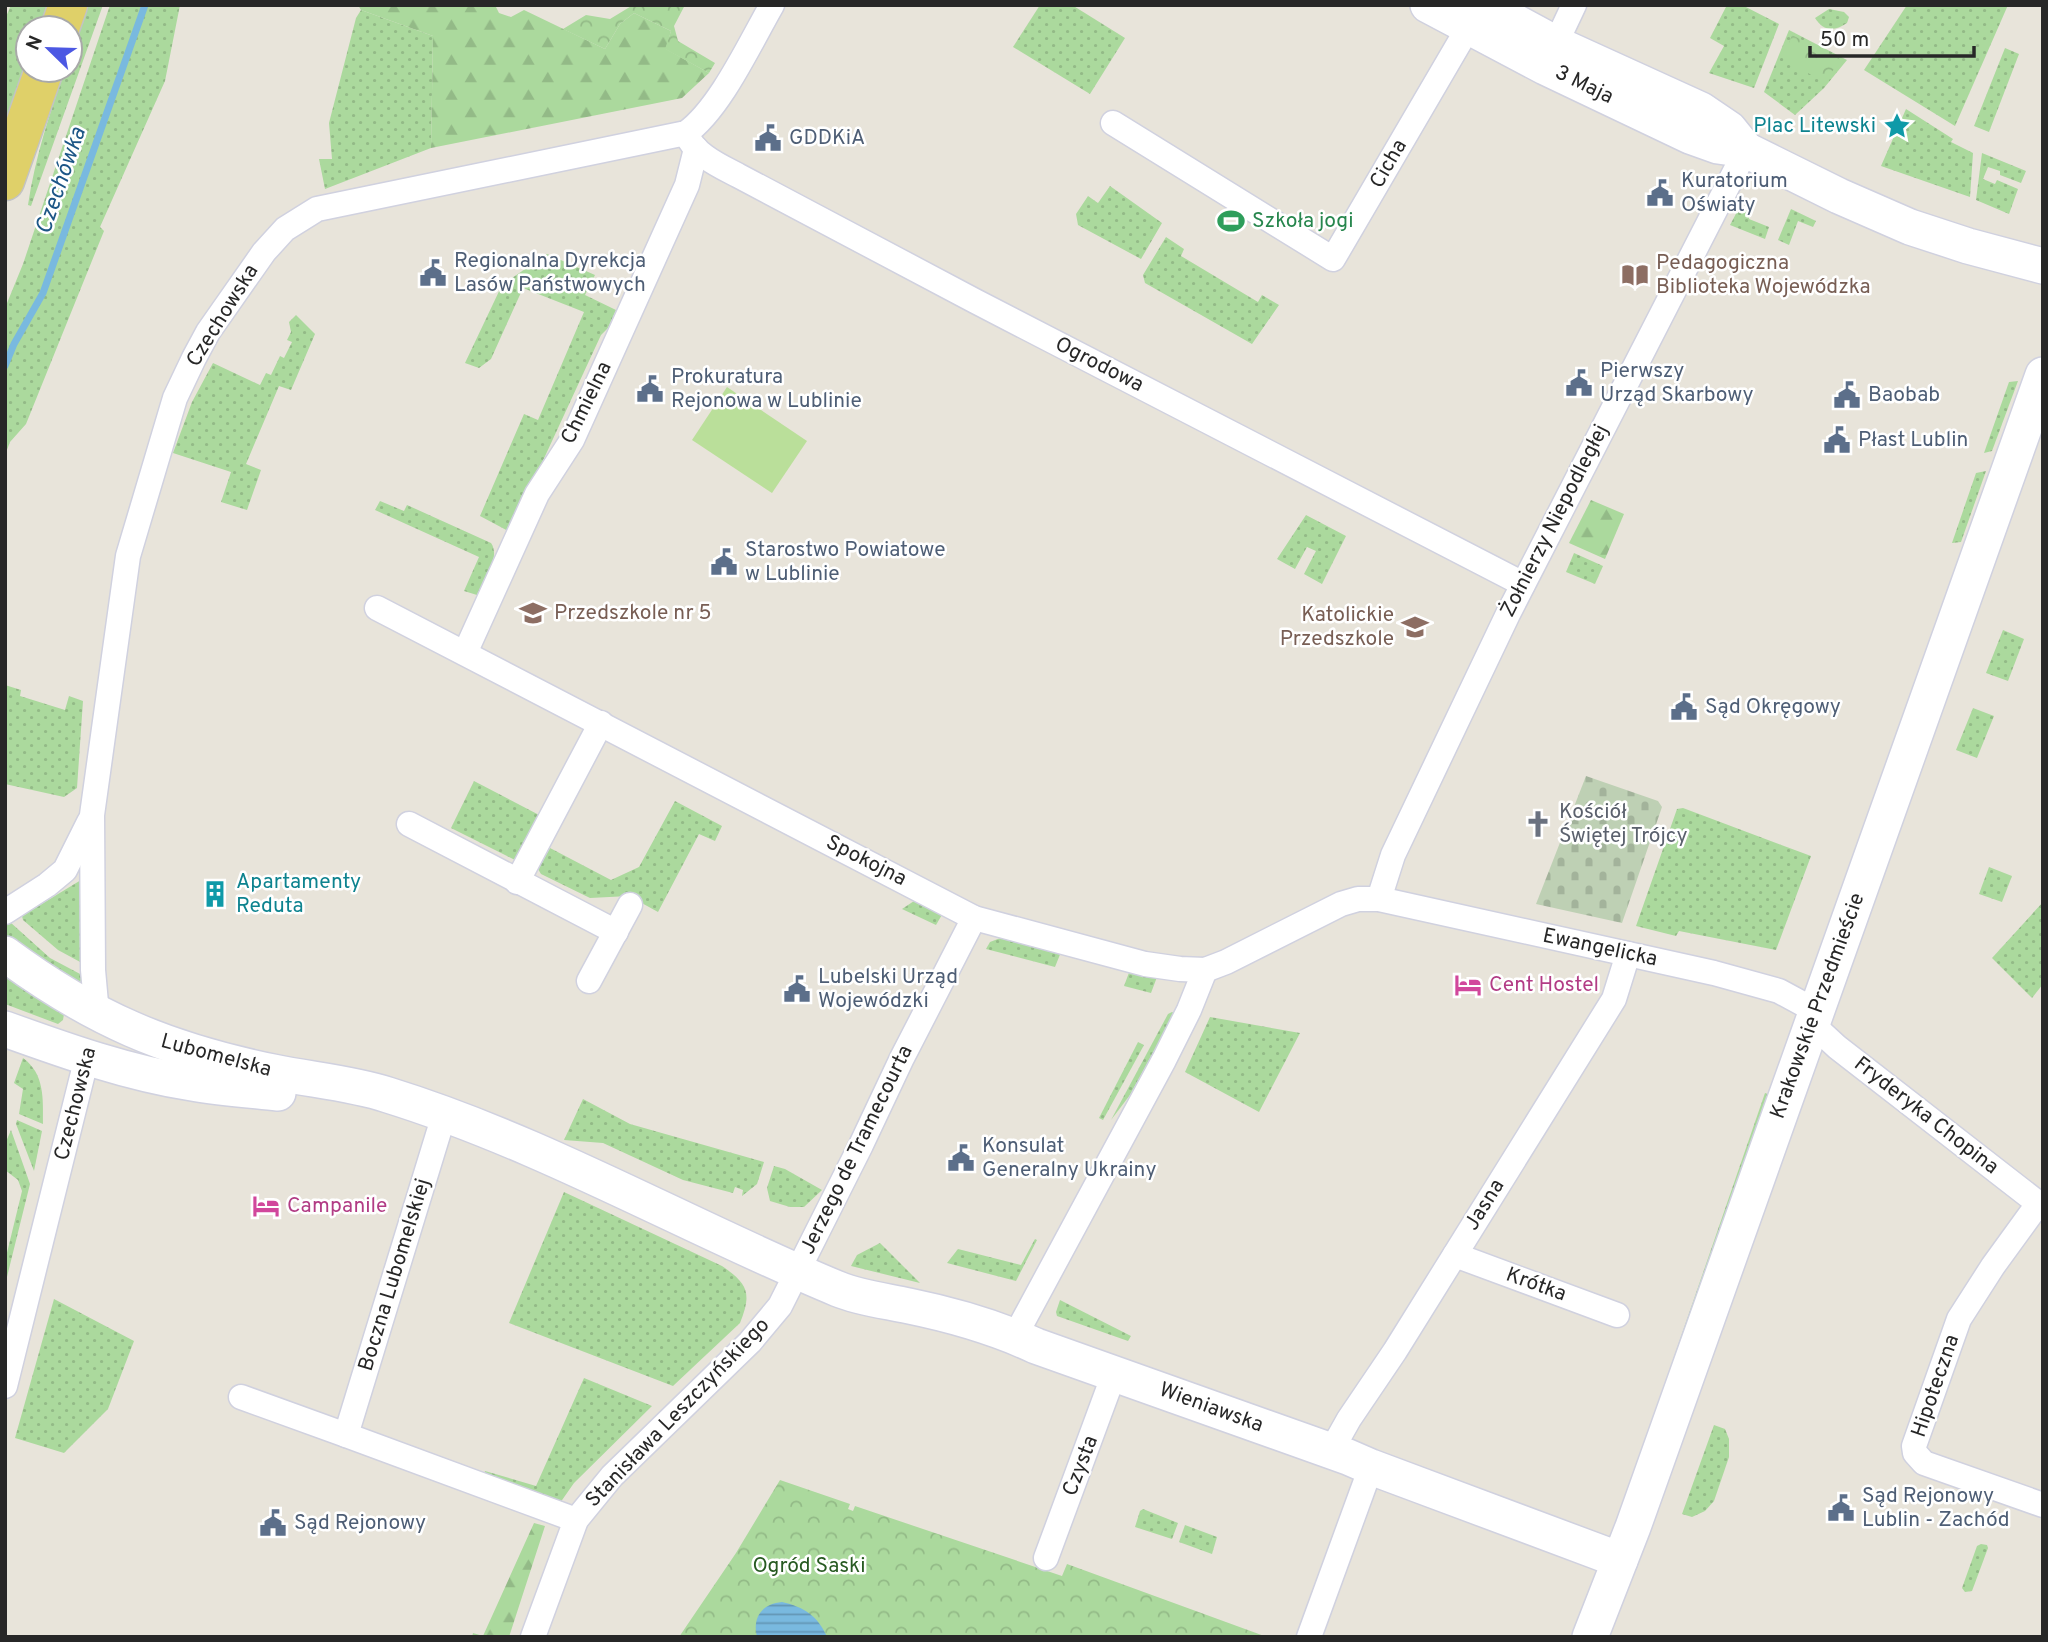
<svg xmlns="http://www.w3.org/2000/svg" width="2048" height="1642" font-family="Overpass,sans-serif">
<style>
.grass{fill:url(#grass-dots)}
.forest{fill:url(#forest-firs)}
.cemetery{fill:url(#cemetery-stones)}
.park{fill:url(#park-crowns)}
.pitch{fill:#badf9a}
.water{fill:url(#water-rules)}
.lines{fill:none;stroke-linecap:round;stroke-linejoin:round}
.stream{stroke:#79b9df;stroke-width:7}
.street-casing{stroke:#d0d1df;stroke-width:27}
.secondary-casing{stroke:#d0d1df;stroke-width:38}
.primary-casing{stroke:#c3c3c3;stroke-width:41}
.street{stroke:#fff;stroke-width:24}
.secondary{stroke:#fff;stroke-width:35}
.primary{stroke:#dfd069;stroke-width:38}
.labels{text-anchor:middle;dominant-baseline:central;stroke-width:5;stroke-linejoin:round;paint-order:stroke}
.street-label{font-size:21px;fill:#272727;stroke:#fff}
.culture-label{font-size:21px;fill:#0d838f;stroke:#fff;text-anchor:end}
.service-label{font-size:21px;fill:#4e5e75;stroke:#fff;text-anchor:start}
.leisure-label{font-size:21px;fill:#27864d;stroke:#fff;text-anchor:start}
.education-label{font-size:21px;fill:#785e54;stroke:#fff;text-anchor:start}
.worship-label{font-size:21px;fill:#5b616d;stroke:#fff;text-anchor:start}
.hotel-label{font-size:21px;fill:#b23c85;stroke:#fff;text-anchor:start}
.park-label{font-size:21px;fill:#275a21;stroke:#fff}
.water-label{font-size:23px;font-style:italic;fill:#1c5686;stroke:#fff}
</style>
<defs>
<pattern id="grass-dots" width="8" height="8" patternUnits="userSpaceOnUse" patternTransform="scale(1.75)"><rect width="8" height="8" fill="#abd99d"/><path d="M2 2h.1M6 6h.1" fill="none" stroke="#93ba87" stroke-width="1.8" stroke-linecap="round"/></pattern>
<pattern id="forest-firs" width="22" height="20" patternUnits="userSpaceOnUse" patternTransform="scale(1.75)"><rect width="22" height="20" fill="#abd99d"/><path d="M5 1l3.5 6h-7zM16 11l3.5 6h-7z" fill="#93ba87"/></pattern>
<pattern id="cemetery-stones" width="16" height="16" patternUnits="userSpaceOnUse" patternTransform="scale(1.75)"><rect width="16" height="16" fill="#bed0b4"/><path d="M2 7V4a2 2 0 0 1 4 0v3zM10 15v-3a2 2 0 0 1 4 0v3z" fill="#a3b39b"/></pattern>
<pattern id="park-crowns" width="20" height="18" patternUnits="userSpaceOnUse" patternTransform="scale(1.75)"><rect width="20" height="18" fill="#abd99d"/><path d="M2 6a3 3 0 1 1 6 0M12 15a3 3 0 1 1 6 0" fill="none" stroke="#93ba87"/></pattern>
<pattern id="water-rules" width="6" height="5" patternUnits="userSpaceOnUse" patternTransform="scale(1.75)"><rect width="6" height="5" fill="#79b9df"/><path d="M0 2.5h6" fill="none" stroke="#6396b5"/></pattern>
</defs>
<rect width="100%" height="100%" fill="#e8e4da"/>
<g class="grass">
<path d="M11,5H47L39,28H28V59L5,124V19Z"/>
<path d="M88,5H103L31,206L28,205C35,158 49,115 65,70H70V55Z"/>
<path d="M110,5H180L165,81L100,227L104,231L26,424L10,442L5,455V308L23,264Z"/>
<path d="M1040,5H1072L1125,38L1090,94L1013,47Z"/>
<path d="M1727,5H1742L1779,24L1754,88L1709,73L1724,46L1710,38Z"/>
<path d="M1907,5H2008L1955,126L1864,70Z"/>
<path d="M1829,9L1844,12L1849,17L1847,23C1834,32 1823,31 1815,18Z"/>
<path d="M361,10L433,36L431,148L325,189L319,159H332L329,123L356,18Z"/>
<path d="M1789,30L1847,60L1824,88L1795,115L1764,92Z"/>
<path d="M2005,48L2019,54L1989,132L1974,126Z"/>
<path d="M1906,109L1953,139L1951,142L1973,153L1970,197L1881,166Z"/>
<path d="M1982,153L2026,171L2021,183L2000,175V171L1988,167L1983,179L1995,184L1997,180L2018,189L2009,214L1976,200Z"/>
<path d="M1110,186L1162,223L1141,259L1078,225L1076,214L1088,196L1098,203Z"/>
<path d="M1748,204L1749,219L1769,227L1765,239L1730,225L1739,208Z"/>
<path d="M1791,209L1816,221L1813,227L1798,221L1789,245L1778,240Z"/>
<path d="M1166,237L1184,249L1181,256L1258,302L1262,295L1279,305L1252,344L1145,283L1143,275Z"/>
<path d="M547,254L595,275L585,295L616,310L608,328L601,335L510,532L480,516L524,414L538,420L584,312L523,288L491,359L479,368L465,363L502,285Z"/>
<path d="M296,315L315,334L291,390L279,386L246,464L261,470L247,510L221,502L231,472L173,453L192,402L213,363L260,385L266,373L271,375L280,356L284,358L292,342L287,340L291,332L289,322Z"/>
<path d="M2018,381L1992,451L1984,453L2009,382Z"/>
<path d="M1986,471L1961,542L1952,543L1976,473Z"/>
<path d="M380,501L404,511L407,505L491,543C501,557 484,581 477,595L464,591L479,557L375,510Z"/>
<path d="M1306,515L1346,536L1322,584L1304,574L1316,551L1307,547L1295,569L1277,559Z"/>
<path d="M1574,553L1603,566L1595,584L1566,572Z"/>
<path d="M2003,630L2024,639L2008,681L1986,673Z"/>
<path d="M5,685L21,690L20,696L65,710L69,696L83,701L77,788L64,797L5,784Z"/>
<path d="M1973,708L1994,716L1977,758L1956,750Z"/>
<path d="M474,781L541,816L517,861L451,828Z"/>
<path d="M675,801L722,826L715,841L699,834L658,912L629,896L590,898L541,874L538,869L550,848L611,880L639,867Z"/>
<path d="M1683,808L1811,856L1776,950L1679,931L1676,936L1636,926L1677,809Z"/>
<path d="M1989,867L2012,876L2002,902L1979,894Z"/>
<path d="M81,880L82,963L58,950L23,920L22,916Z"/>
<path d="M917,899L943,913L936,925L902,909Z"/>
<path d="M2043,902V984L2032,998L1992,958Z"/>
<path d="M10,922L50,958L82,975L80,984L5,939V924Z"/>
<path d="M1003,937L1061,952L1055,967L986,949L990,942Z"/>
<path d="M1130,970L1157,977L1151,993L1124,986Z"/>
<path d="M5,972L57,1007L64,1014L63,1020L58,1024L5,1004Z"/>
<path d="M1172,1012L1175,1013L1130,1095L1111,1120L1168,1014Z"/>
<path d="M1210,1017L1300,1033L1259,1112L1185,1072Z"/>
<path d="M1138,1042L1144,1045L1103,1120L1099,1118Z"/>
<path d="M23,1058C45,1074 43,1099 43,1124L19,1114L23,1089L14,1083Z"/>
<path d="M1765,1093L1771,1095L1636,1467Z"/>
<path d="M583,1099L630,1124L764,1162L757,1184L742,1196L743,1190L735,1187L733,1193L683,1180L603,1143L564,1140Z"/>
<path d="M17,1120L42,1131L34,1171L16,1124Z"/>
<path d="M11,1130L30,1184L5,1285V1261L22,1191L18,1180L5,1170V1144Z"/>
<path d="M774,1166L785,1169L822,1190L804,1207H790L770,1201L767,1188Z"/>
<path d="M564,1192L722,1266C748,1284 752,1293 740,1323L673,1386L509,1323Z"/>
<path d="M1035,1239L1037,1240L1016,1281L947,1263L958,1249L1021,1265Z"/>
<path d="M880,1243L920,1283L851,1266L857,1255Z"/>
<path d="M54,1299L134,1341L108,1409L64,1453L15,1438Z"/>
<path d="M1060,1300L1131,1336L1128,1341L1057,1316L1056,1312Z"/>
<path d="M584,1378L652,1406L574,1483L560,1503L482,1479L485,1471L536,1486Z"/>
<path d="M1714,1425L1725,1429L1729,1439V1457L1714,1501L1705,1511L1692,1517L1682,1514Z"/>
<path d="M1143,1509L1178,1523L1172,1539L1135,1527L1140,1511Z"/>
<path d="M1185,1525L1217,1537L1212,1554L1179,1542Z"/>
<path d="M1981,1544L1987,1545L1988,1548L1972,1591L1965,1592L1962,1588L1977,1546Z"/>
</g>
<g class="forest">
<path d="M358,5H495L499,13L511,17L524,10L605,49L620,24L634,13L671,31L666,49L709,73L682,98L431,148L433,36L361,10Z"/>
<path d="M1591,500L1624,514L1605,559L1569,543Z"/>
<path d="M534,1523L545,1526L509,1637H472L473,1633L483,1636Z"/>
</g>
<path class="cemetery" d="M1586,776L1658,801L1662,807L1622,923L1536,904Z"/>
<g class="park">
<path d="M633,5H685L674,26L678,41L715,63L709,73L665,49L671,31L634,13L620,24L605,49L563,29L586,15L610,19Z"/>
<path d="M1792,35L1841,60L1824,82L1783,59Z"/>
<path d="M780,1480L850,1504L848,1509L853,1511L855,1506L1062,1576L1067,1564L1267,1637H679L736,1553Z"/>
</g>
<path class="pitch" d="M727,387L807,441L772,493L692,440Z"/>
<path class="water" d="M782,1602C804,1607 818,1616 827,1637H757C752,1617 762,1604 782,1602Z"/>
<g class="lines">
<path class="stream" d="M5,366L14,344L43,293L145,5"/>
<defs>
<g id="street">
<path d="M1549,58L1574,5"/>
<path d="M1113,123L1333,259L1468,28"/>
<path d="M686,133C694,155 720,166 739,176L975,301L1523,584"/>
<path d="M377,608L974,918L989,922L1145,964L1180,969L1205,970L1226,962L1341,904L1358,899H1379L1714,973L1779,991L1816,1011"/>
<path d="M465,653L537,494L572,440L687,185L696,149"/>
<path d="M409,824L616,932"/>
<path d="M517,882L601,723"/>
<path d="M1379,899L1393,855L1508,614L1746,150"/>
<path d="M5,912L47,885L65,870L89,822"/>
<path d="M589,981L630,905"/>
<path d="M97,1014L93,970L92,815L128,556L175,398L194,358L208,332L264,252L285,229L317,209L686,133C720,109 750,43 772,5"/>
<path d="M1811,1023L1837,1047L2043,1207"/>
<path d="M444,1115L346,1435L576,1520"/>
<path d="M2038,1204L1993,1266L1959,1319L1914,1446L1915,1453L1924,1463L2043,1505"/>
<path d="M1455,1255L1617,1315"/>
<path d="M1015,1336L1164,1060L1189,1010L1205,970"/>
<path d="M5,1386L87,1057"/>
<path d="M241,1397L346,1435"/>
<path d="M1331,1451L1349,1419L1395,1351L1614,999L1628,954"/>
<path d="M1046,1558L1114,1374"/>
<path d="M533,1637L576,1520L612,1476L750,1342L780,1306L861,1145L902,1058L974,918"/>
<path d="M1309,1637L1371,1467"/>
</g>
<g id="secondary">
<path d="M1428,5L1545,67L1690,136L1718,146L1746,150L1839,196L1910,227L1968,246L2043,266"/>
<path d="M1484,5L1556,44L1701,110L1729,129L1746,150"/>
<path d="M5,954C93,1019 166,1050 273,1072C311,1080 351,1083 388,1095C543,1143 688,1227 838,1289C860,1298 886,1301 909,1306C953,1315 995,1327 1036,1346L1348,1457L1371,1467L1620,1560"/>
<path d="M5,1029C66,1051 128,1073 192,1083C220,1088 249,1090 278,1093"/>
<path d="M1590,1637L1633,1527L2043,375"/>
</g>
<g id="primary">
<path d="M60,28L68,5"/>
<path d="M5,181L44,70"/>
</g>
</defs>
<use href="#street" class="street-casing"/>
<use href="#secondary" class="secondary-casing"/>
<use href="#primary" class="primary-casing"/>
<use href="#street" class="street"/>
<use href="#secondary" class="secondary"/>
<use href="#primary" class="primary"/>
</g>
<defs>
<symbol id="sight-bare" viewBox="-9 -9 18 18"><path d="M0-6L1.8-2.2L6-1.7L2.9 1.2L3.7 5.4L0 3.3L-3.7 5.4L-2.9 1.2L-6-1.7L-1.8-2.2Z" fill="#0f9aa8" stroke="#fff" stroke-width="2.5" paint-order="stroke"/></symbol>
<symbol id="civic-bare" viewBox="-9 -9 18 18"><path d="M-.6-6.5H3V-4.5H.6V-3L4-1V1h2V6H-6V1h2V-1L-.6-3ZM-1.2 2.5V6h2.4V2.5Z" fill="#5c6f8a" stroke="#fff" stroke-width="2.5" paint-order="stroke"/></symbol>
<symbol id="stadium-bare" viewBox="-9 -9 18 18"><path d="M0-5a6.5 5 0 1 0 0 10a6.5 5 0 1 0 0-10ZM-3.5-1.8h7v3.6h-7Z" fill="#2e9e5b" stroke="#fff" stroke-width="2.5" paint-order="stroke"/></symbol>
<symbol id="library-bare" viewBox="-9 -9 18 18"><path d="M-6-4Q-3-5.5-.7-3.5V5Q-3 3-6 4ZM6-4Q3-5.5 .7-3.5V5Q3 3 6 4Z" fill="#8d6e63" stroke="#fff" stroke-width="2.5" paint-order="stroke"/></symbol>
<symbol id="school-bare" viewBox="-9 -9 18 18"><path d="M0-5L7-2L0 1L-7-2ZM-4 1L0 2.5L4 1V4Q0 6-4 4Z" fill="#8d6e63" stroke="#fff" stroke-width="2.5" paint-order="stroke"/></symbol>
<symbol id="church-bare" viewBox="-9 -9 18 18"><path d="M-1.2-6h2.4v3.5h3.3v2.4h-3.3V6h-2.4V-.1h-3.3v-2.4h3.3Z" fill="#6b7280" stroke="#fff" stroke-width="2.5" paint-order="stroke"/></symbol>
<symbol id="building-bare" viewBox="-9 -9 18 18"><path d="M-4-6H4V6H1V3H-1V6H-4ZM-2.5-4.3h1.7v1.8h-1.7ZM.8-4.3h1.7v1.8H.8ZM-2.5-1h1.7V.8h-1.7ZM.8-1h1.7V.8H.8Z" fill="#0f9aa8" stroke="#fff" stroke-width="2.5" paint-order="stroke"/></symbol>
<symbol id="hotel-bare" viewBox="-9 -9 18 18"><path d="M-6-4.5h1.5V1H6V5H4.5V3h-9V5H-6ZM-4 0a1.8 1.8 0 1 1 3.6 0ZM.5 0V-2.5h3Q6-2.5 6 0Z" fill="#d1479c" stroke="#fff" stroke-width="2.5" paint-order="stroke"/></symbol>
</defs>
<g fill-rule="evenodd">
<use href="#sight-bare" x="1878" y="107" width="38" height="38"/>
<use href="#civic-bare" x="749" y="119" width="38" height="38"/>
<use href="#civic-bare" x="1641" y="174" width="38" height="38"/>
<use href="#stadium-bare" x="1212" y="202" width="38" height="38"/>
<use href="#civic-bare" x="414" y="254" width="38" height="38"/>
<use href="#library-bare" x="1616" y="256" width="38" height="38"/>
<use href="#civic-bare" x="1560" y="364" width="38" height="38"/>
<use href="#civic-bare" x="631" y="370" width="38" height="38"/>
<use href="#civic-bare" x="1828" y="376" width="38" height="38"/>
<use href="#civic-bare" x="1818" y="421" width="38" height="38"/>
<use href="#civic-bare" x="705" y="543" width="38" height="38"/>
<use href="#school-bare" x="514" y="594" width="38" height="38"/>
<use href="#school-bare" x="1396" y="608" width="38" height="38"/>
<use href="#civic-bare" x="1665" y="688" width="38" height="38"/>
<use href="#church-bare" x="1519" y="805" width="38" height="38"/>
<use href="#building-bare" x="196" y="875" width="38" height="38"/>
<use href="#hotel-bare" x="1449" y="966" width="38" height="38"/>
<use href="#civic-bare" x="778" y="970" width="38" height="38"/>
<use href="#civic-bare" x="942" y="1139" width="38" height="38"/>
<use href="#hotel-bare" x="247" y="1187" width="38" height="38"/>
<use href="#civic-bare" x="1822" y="1489" width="38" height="38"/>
<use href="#civic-bare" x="254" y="1504" width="38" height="38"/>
</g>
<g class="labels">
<g class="street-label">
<text transform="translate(1584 85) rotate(26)">3 Maja</text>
<text transform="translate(1389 164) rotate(-60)">Cicha</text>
<text transform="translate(223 316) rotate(-58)">Czechowska</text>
<text transform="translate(1099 365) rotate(27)">Ogrodowa</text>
<text transform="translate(587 403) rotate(-64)">Chmielna</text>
<text transform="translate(1555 521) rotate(-63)">Żołnierzy Niepodległej</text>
<text transform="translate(866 861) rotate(27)">Spokojna</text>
<text transform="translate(1600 948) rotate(12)">Ewangelicka</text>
<text transform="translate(1818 1006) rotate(-70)">Krakowskie Przedmieście</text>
<text transform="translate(216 1056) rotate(15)">Lubomelska</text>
<text transform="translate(76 1104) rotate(-76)">Czechowska</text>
<text transform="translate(1926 1116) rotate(38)">Fryderyka Chopina</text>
<text transform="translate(857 1150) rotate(-64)">Jerzego de Tramecourta</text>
<text transform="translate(1485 1205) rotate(-58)">Jasna</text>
<text transform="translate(395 1275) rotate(-73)">Boczna Lubomelskiej</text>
<text transform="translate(1536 1285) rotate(20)">Krótka</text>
<text transform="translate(1936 1386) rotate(-71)">Hipoteczna</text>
<text transform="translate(1211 1408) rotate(20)">Wieniawska</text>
<text transform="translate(678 1413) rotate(-46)">Stanisława Leszczyńskiego</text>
<text transform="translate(1081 1466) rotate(-69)">Czysta</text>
</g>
<g class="culture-label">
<text x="1876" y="126">Plac Litewski</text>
<text x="236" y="882" text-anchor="start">Apartamenty<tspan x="236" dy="24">Reduta</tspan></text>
</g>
<g class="service-label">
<text x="789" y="138">GDDKiA</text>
<text x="1681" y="181">Kuratorium<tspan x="1681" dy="24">Oświaty</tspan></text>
<text x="454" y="261">Regionalna Dyrekcja<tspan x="454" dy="24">Lasów Państwowych</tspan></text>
<text x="1600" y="371">Pierwszy<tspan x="1600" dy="24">Urząd Skarbowy</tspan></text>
<text x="671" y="377">Prokuratura<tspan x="671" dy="24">Rejonowa w Lublinie</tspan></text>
<text x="1868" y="395">Baobab</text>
<text x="1858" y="440">Płast Lublin</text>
<text x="745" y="550">Starostwo Powiatowe<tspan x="745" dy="24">w Lublinie</tspan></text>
<text x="1705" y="707">Sąd Okręgowy</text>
<text x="818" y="977">Lubelski Urząd<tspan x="818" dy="24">Wojewódzki</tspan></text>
<text x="982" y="1146">Konsulat<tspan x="982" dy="24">Generalny Ukrainy</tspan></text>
<text x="1862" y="1496">Sąd Rejonowy<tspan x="1862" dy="24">Lublin - Zachód</tspan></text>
<text x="294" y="1523">Sąd Rejonowy</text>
</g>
<g class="leisure-label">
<text x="1252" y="221">Szkoła jogi</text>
</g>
<g class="education-label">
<text x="1656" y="263">Pedagogiczna<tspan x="1656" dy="24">Biblioteka Wojewódzka</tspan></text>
<text x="554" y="613">Przedszkole nr 5</text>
<text x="1394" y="615" text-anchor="end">Katolickie<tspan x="1394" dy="24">Przedszkole</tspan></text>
</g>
<g class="worship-label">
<text x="1559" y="812">Kościół<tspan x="1559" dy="24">Świętej Trójcy</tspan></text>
</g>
<g class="hotel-label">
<text x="1489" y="985">Cent Hostel</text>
<text x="287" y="1206">Campanile</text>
</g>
<g class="park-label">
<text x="809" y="1566">Ogród Saski</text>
</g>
<g class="water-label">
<text transform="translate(62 181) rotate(-71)">Czechówka</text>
</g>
</g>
<rect width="2048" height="1642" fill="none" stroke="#272727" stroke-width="14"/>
<g transform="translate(49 49) rotate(293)"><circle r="33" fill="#ffffff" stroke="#a9a9a9" stroke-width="2"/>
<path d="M0-5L12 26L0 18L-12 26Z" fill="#4c58e3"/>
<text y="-10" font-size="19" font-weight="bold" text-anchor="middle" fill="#272727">N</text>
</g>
<path d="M1810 46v10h164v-10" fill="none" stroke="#272727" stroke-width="3.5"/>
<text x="1820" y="46" font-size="21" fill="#272727" stroke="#ffffff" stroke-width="5" paint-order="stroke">50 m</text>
</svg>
